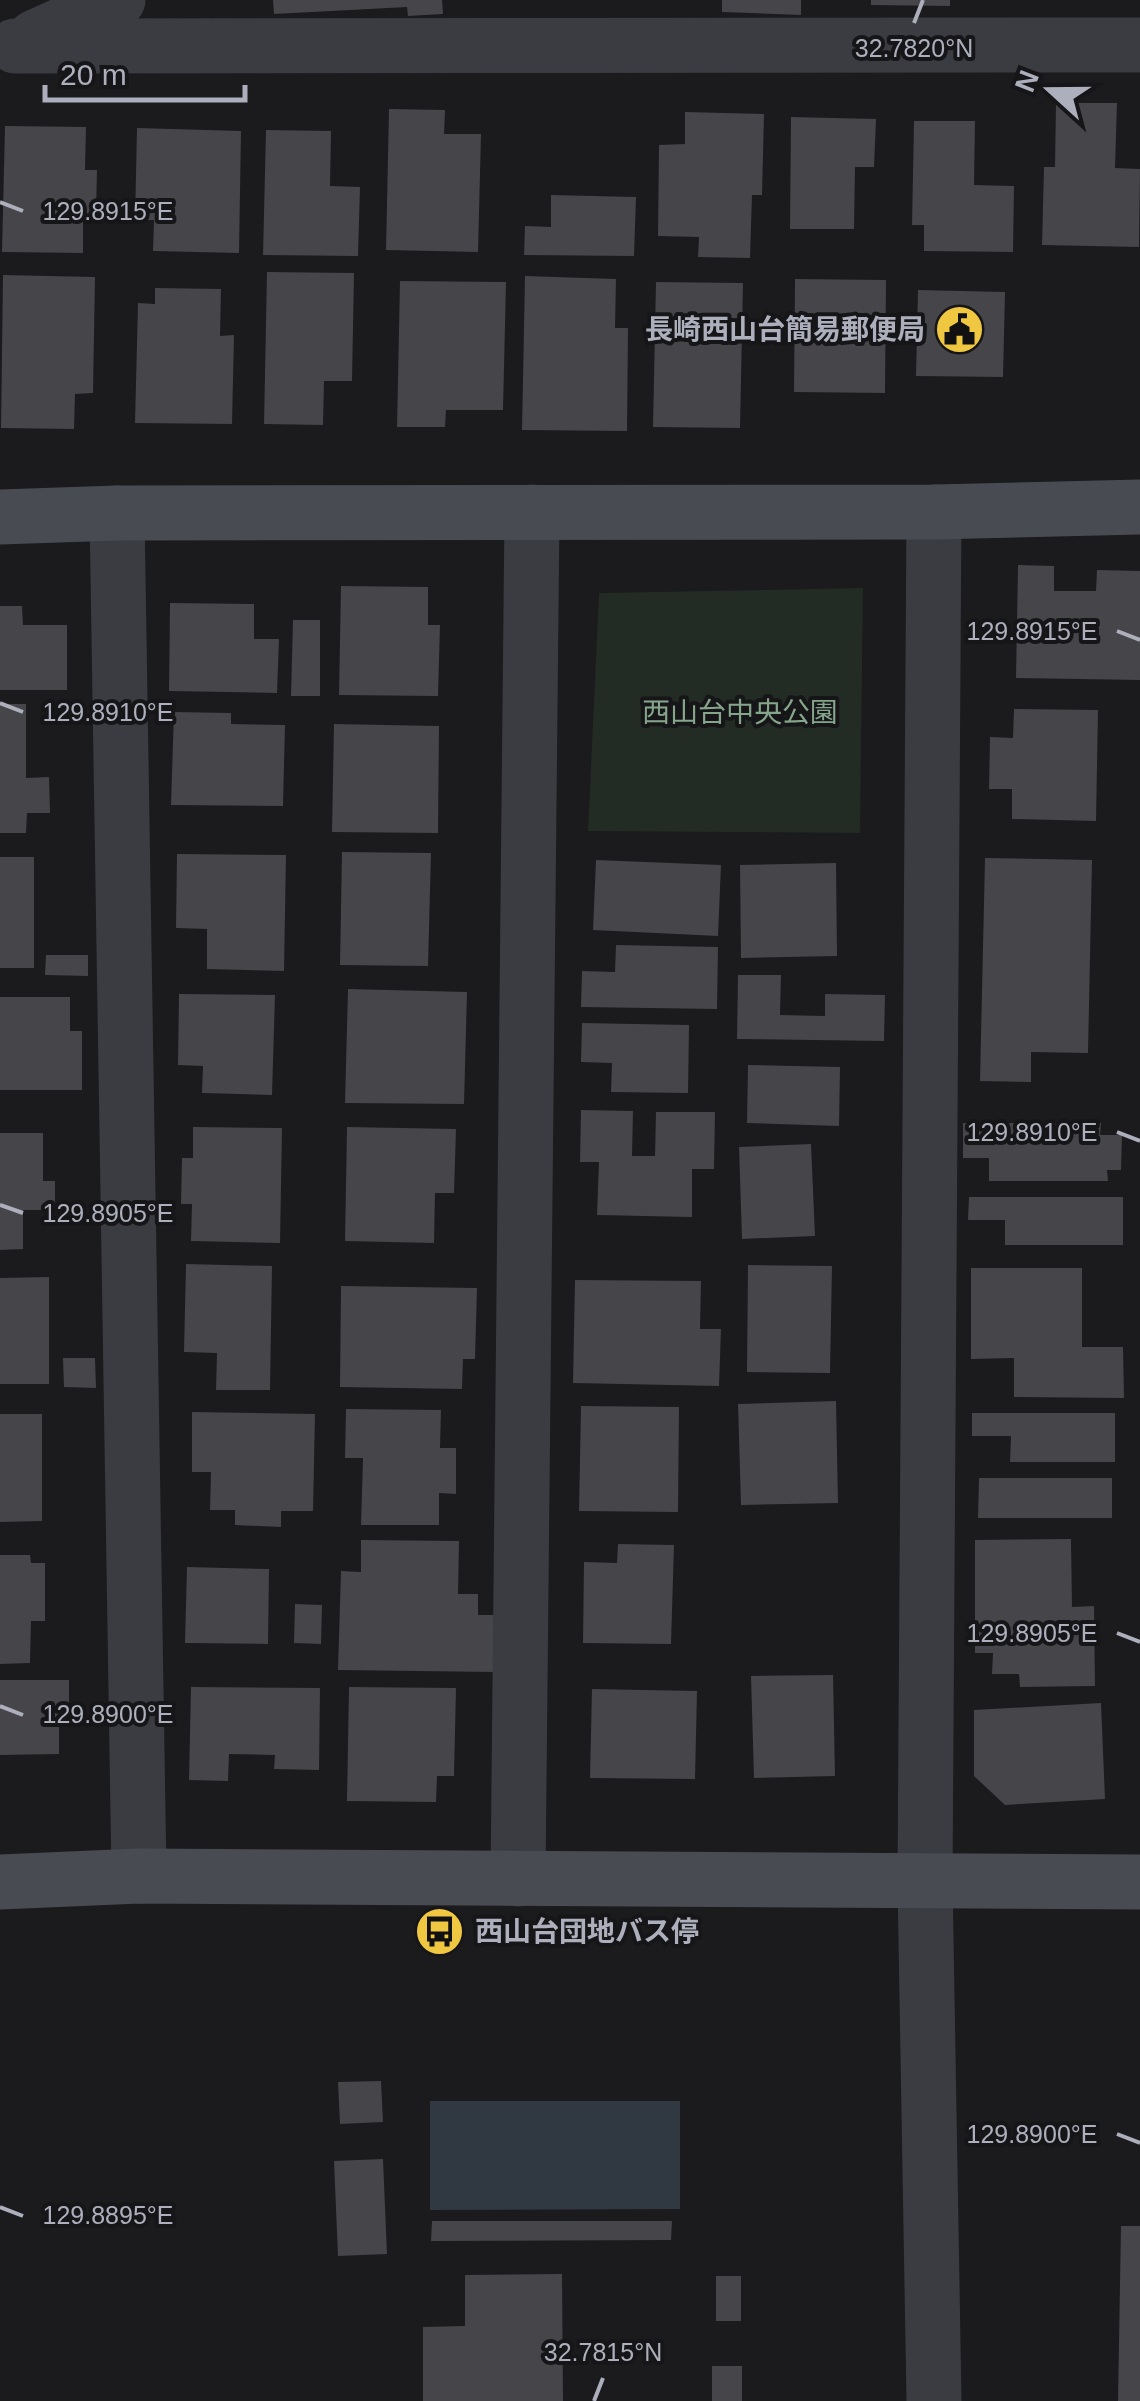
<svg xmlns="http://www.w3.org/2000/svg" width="1140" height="2401" font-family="Helvetica,'Noto Sans JP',sans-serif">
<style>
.green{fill:#222b24}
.water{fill:#303841}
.building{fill:#45454a}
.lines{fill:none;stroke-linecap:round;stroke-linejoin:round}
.street{stroke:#3b3c42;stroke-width:55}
.secondary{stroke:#494b52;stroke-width:55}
.ticks{fill:none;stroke:#adb0bc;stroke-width:4}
.labels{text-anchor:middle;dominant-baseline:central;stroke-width:8;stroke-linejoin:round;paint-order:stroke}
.poi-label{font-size:28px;font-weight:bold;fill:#adb0bc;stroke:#161518;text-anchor:end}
.park-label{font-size:28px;fill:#85a68b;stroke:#161518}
.ticks-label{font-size:25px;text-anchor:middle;fill:#adb0bc;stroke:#161518;stroke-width:8;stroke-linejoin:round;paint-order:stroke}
</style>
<rect width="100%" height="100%" fill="#1b1a1d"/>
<path class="green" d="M863,588L860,833L588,831L599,593Z"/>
<path class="water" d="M430,2101H680V2209L430,2210Z"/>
<g class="building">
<path d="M273,0H442L443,14L408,16L407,7L274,14Z"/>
<path d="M722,0H801V15L722,12Z"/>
<path d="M871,0H950V6L871,5Z"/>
<path d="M1056,103H1117L1115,168L1140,169L1139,247L1042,245L1044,167H1055Z"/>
<path d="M389,109L445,110L444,134H481L478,252L386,250Z"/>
<path d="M685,112L764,114L762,195H752L750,258L698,257L699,237L658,236L659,145L685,144Z"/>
<path d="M791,117L876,119L874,167H855L854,229H790Z"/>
<path d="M914,121H975L974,185L1014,186L1013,252L924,251V225H912Z"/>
<path d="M5,126L86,127L85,170H97L96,214H83V253L2,252Z"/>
<path d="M137,128L241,131L239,253L153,251L154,220H135Z"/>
<path d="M266,130L331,131L330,186L360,187L358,256L263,255Z"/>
<path d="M551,195L636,197L634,256L524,255L525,226L551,227Z"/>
<path d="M267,272L354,273L352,381H324L323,425L264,424Z"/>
<path d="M3,275L95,277L93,393L75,394L74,429L1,428Z"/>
<path d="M525,276L616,279L615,328H628L627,431L522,430Z"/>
<path d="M795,279L886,280L885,393L794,392Z"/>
<path d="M400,281L506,282L503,410H446L445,427H397Z"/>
<path d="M656,282L743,283L740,428L653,427Z"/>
<path d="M155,288L221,289L220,336L234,335L232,424L135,423L138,303L155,304Z"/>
<path d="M918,290L1005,292L1003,377L916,376Z"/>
<path d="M1018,565L1054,566V591H1096L1097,570L1140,571V680L1016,678Z"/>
<path d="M341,586L428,587V625H440L438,696L339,695Z"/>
<path d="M170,603L254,604V639H279L277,693L169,691Z"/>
<path d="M0,606H22L23,625H67V690H0Z"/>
<path d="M293,620H320V696H291Z"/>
<path d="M0,704H26V778L49,777L50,813H27L26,833H0Z"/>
<path d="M1014,709L1098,710L1096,821L1012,819V789H989L990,737L1013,738Z"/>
<path d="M174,712L231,713V724L285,725L283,806L171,805Z"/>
<path d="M334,724L439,726L438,833L332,832Z"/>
<path d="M342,852L431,853L428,966L340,965Z"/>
<path d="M177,854L286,855L284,971L207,969V929L176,928Z"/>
<rect x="0" y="857" width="34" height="111"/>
<path d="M985,858L1092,860L1088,1053L1031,1052V1082L980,1081Z"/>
<path d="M596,860L721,865L718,936L593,930Z"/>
<path d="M836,863L837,956L741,958L740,865Z"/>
<path d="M616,945L718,947L717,1009L581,1007L582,971L615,972Z"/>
<path d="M46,955H88V976L45,975Z"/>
<path d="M738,975H781L780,1015L825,1016V994L885,995L884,1041L737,1039Z"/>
<path d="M348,989L467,992L464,1104L345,1103Z"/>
<path d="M179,994L275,995L272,1095L202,1093L203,1066L178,1065Z"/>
<path d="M0,997H70V1031H82V1090H0Z"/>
<path d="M582,1023L689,1025L688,1093L611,1092L612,1063L581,1062Z"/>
<path d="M748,1065L840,1067L839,1126L747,1123Z"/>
<path d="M581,1110L633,1111L632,1156H655L656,1112H715L714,1169H692V1217L597,1215L599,1162H580Z"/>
<path d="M963,1123H1101L1100,1135H1122L1121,1170H1107L1108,1181H989V1158H963Z"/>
<path d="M193,1127L282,1128L280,1243L191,1241L192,1204H181L182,1158H193Z"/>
<path d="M347,1127L456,1129L454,1193H435L434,1243L345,1241Z"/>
<path d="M0,1133H43V1181H55V1210H23V1249L0,1250Z"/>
<path d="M811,1144L815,1236L742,1239L739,1147Z"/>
<path d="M969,1197H1123V1245H1005V1220H968Z"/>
<path d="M186,1264L272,1266L270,1390H216L217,1353L184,1352Z"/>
<path d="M748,1265L832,1266L830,1373L747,1372Z"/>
<path d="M971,1268H1082V1347H1123L1124,1398L1014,1397V1358L971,1359Z"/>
<path d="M49,1277V1384H0V1278Z"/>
<path d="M575,1280L701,1281L700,1329H721L719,1386L573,1383Z"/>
<path d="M341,1286L477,1288L475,1359H463L462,1389L340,1387Z"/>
<path d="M63,1358H95L96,1388L64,1387Z"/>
<path d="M836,1401L838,1503L741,1505L738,1404Z"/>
<path d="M581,1406L679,1407L678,1512L579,1511Z"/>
<path d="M346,1409L441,1410L440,1448H456V1494L439,1493V1525H361L363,1458H345Z"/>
<path d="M192,1412L315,1414L313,1511H281V1527L235,1525V1510H210L211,1472H192Z"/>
<path d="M972,1413H1115V1462H1010L1011,1436H972Z"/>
<path d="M0,1414H42V1521L0,1522Z"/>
<path d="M979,1478H1112V1518H978Z"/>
<path d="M1071,1539L1072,1607L1094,1606L1095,1686L1020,1687L1019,1674H992L993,1653H975V1540Z"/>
<path d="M361,1540L459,1541L458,1594H478V1615H496L495,1672L338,1670L341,1571L361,1572Z"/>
<path d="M618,1544L674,1545L671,1644L583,1643L584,1562L617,1563Z"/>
<path d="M0,1555H30L31,1563H45V1621H31L30,1663L0,1664Z"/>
<path d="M187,1567L269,1569L268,1644L185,1643Z"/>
<path d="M295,1604L322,1605L321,1644L294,1643Z"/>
<path d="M833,1675L835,1776L754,1778L751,1676Z"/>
<path d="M0,1680H69V1721L59,1720V1754L0,1755Z"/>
<path d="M191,1687L320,1688L319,1770L274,1769L275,1755L229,1754L228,1781L189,1780Z"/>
<path d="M349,1687L456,1688L454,1776H437L436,1802L347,1801Z"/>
<path d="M592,1689L697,1691L695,1779L590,1778Z"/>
<path d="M1101,1703L1105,1799L1005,1805L974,1776V1710Z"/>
<path d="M381,2081L383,2122L340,2124L338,2082Z"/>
<path d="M383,2159L387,2254L338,2256L334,2161Z"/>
<path d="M432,2221H672L671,2240L431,2241Z"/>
<path d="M1121,2226H1140V2401H1118Z"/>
<path d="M562,2274L563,2401H423V2327L465,2326V2275Z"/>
<rect x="716" y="2276" width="25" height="45"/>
<rect x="712" y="2366" width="30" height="35"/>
</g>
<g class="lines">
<g class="street">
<path d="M35,37L118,0"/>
<path d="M15,46L1140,45"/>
<path d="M117,513L139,1876"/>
<path d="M518,1879L532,512"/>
<path d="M934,2401L925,1881L934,512"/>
</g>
<g class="secondary">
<path d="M0,517L117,513L934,512L1140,507"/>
<path d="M0,1882L139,1876L1140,1882"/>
</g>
</g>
<path class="ticks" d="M914,23L923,0M0,202L23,211M1117,631L1140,640M0,703L23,712M1117,1132L1140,1141M0,1205L23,1213M1117,1633L1140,1642M0,1706L23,1715M1117,2134L1140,2143M0,2207L23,2216M594,2401L603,2378"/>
<defs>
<symbol id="civic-disc" viewBox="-11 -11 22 22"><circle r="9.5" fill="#f0c740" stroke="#161518"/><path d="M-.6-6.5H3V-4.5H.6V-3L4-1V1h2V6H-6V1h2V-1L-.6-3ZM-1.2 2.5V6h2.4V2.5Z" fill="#111"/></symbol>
<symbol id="bus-disc" viewBox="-11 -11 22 22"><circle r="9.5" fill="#f0c740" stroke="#161518"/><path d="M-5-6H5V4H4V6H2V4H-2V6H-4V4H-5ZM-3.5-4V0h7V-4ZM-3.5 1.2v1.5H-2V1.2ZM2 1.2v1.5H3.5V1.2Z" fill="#111"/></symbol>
</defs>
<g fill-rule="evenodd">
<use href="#civic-disc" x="932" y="302" width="55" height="55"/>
<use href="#bus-disc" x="412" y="1904" width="55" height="55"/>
</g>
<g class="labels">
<g class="poi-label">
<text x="925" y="329">長崎西山台簡易郵便局</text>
<text x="475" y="1931" text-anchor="start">西山台団地バス停</text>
</g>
<g class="park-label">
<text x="740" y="712">西山台中央公園</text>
</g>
</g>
<g class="ticks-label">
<text x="914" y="57">32.7820°N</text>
<text x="108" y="220">129.8915°E</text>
<text x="1032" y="640">129.8915°E</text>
<text x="108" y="721">129.8910°E</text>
<text x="1032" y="1141">129.8910°E</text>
<text x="108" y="1222">129.8905°E</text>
<text x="1032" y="1642">129.8905°E</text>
<text x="108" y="1723">129.8900°E</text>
<text x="1032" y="2143">129.8900°E</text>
<text x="108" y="2224">129.8895°E</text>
<text x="603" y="2361">32.7815°N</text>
</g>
<g transform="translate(1050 90) rotate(291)" stroke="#161518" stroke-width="8" paint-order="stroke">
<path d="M0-8L18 38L0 25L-18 38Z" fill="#adb0bc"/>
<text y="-15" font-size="28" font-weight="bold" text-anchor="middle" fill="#adb0bc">N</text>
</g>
<path d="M45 85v15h200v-15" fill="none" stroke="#adb0bc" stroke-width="5"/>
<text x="60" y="85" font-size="30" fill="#adb0bc" stroke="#161518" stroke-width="8" paint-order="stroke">20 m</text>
</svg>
